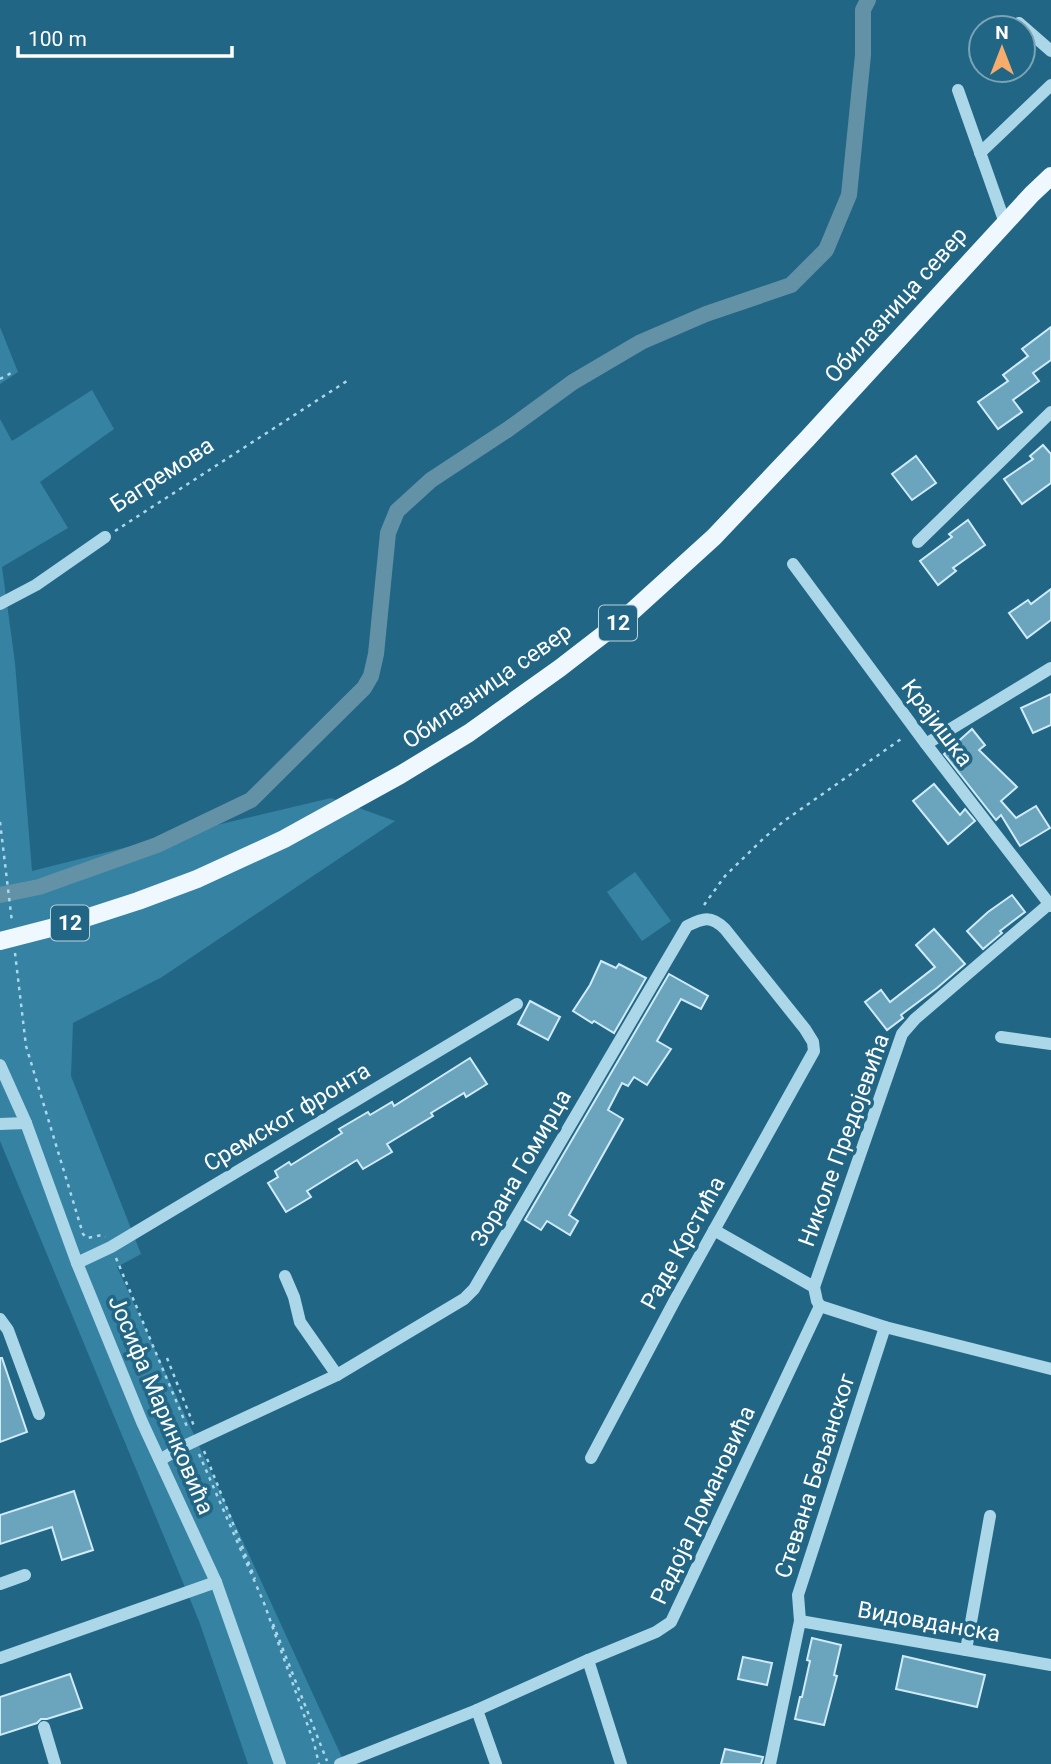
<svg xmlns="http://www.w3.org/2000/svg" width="1051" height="1764" font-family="Roboto,sans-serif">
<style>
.green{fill:#3682a3}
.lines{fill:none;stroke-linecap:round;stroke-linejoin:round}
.canal{stroke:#6392a7;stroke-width:16}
.building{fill:#6ba4bd;stroke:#cfebf7;stroke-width:2}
.path{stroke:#abd7e9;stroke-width:2.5;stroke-dasharray:3.5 5;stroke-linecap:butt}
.minor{stroke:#abd7e9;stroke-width:12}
.major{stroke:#eff8fe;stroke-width:18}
.labels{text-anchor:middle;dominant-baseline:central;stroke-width:7;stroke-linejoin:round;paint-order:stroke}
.shield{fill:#226686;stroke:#bdd1db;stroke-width:2}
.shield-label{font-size:21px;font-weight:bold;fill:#fff}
.street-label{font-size:23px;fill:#fff;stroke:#226686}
</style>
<rect width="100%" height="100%" fill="#226686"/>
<g class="green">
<path d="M0,327L18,372L0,384Z"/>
<path d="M92,390L114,429L40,482L68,528L2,567L15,663L32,871L187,832L331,798L395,821L162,977L73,1023L71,1076L141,1254L117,1267L345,1764H248L199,1621L0,1141V419L12,441Z"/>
<path d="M635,872L671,921L642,941L607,892Z"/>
</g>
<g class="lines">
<path class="canal" d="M0,895L39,887L157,845L251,800L364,688L371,676L376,654L388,533L397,511L431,480L507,430L573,382L641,342L706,314L791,285L826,250L849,195L863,55V10L868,0"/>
</g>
<g class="building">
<path d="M1051,327V360L1033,373L1039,381L1013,400L1022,412L998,429L978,402L1008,381L1003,375L1028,356L1022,349Z"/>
<path d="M1043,445L1051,454V483L1022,504L1004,479L1033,459L1030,456Z"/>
<path d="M916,456L936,483L912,500L892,474Z"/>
<path d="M968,520L985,545L953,568L956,571L938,585L920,561L952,537L949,534Z"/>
<path d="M1051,589V620L1027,638L1009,613L1028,600L1031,604Z"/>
<path d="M1051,694V725L1033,733L1021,708Z"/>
<path d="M972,729L985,745L979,750L1017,787L1001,801L1016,818L1036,806L1050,828L1020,846L1001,815L996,820L944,754Z"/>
<path d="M934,784L960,815L965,809L975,821L948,844L913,801Z"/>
<path d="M1012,895L1025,912L1000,931L1002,933L983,949L967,931L988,912Z"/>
<path d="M934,929L965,964L937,988L901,1015L903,1018L887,1030L865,1002L881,990L890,1002L935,967L916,945Z"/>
<path d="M601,961L616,968L619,964L646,978L614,1033L594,1021L592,1023L573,1011L590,985Z"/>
<path d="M669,974L708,996L701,1009L681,999L657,1041L671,1049L647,1085L634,1077L628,1086L622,1083L608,1110L623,1119L569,1215L578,1221L570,1235L547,1221L541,1230L525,1220Z"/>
<path d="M530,1001L560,1017L548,1040L518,1024Z"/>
<path d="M470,1058L487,1084L466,1097L464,1093L431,1113L433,1116L387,1144L392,1152L363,1169L357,1160L307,1191L311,1197L286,1212L268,1183L278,1177L275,1171L289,1162L291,1165L342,1133L339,1129L368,1112L370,1115L392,1102L394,1106Z"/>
<path d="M0,1358H2L27,1432L0,1442Z"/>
<path d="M74,1491L93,1550L62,1560L52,1527L0,1544V1515Z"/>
<path d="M812,1638L841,1645L834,1675L837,1676L824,1725L795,1719L800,1697H802L810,1661L807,1660Z"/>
<path d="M903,1656L985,1675L977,1707L896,1689Z"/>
<path d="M743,1657L772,1663L767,1685L738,1679Z"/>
<path d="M70,1674L82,1708L47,1719H41L37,1723L0,1735V1697Z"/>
<path d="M725,1749L763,1757L761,1764H721Z"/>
</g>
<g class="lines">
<g class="path">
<path d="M0,379L15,371"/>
<path d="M115,531L347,381"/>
<path d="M0,822L12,922"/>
<path d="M704,905L725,876L764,838L784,821L904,737"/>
<path d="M15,953L26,1046L83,1234L87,1238L102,1235L105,1237"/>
<path d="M116,1258L188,1429"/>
<path d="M167,1358L194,1426"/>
<path d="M204,1451L255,1579"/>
<path d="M199,1454L264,1603L314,1743L319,1764"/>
<path d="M273,1624L327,1761"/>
</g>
<g class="minor">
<path d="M1019,23L1051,51"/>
<path d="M958,90L1005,223"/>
<path d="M980,153L1051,85"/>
<path d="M918,542L1051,412"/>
<path d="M793,564L926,744L1051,906"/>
<path d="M0,604L36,585L105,537"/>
<path d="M926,744L1051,668"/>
<path d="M1001,1037L1051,1044"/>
<path d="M0,1065L26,1123L77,1263L142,1422L216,1582L280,1764"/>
<path d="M0,1124L26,1123"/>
<path d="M714,1230L814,1287L817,1301L820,1306"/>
<path d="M77,1263L111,1247L517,1004"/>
<path d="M285,1276L294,1297L300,1322L337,1375"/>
<path d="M814,1287L902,1034L915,1019L1049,904"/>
<path d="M0,1319L8,1330L39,1414"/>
<path d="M160,1460L180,1448L337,1375L464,1299L474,1289L687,926C703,918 711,915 725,929L805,1029L813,1042L814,1051L675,1300L591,1458"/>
<path d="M0,1584L25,1575"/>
<path d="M800,1621L1051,1665"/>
<path d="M966,1650L990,1516"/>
<path d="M0,1658L216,1582"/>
<path d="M588,1660L621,1764"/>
<path d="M477,1710L496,1764"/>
<path d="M44,1727L55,1764"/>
<path d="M340,1764L477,1710L588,1660L656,1632L671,1622L820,1306L885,1327L1051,1369"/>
<path d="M770,1764L800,1621L798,1595L885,1327"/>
</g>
<path class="major" d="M0,941L70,923L138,901L197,879L284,839L400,775L469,733L560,668L626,617L714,537L807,439L1032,194L1051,176"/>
</g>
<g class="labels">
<g class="shield">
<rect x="599" y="605.5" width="38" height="35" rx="5"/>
<rect x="51" y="905.5" width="38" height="35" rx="5"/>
</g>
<g class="shield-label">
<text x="618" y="623">12</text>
<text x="70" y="923">12</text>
</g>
<g class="street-label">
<text transform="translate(896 305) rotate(-48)">Обилазница север</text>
<text transform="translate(162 475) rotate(-33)">Багремова</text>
<text transform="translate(487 686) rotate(-35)">Обилазница север</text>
<text transform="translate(937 723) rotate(53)">Крајишка</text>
<text transform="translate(287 1117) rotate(-31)">Сремског фронта</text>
<text transform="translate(844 1140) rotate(-70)">Николе Предојевића</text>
<text transform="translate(521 1168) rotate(-60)">Зорана Гомирца</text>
<text transform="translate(683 1243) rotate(-61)">Раде Крстића</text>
<text transform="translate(161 1405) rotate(67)">Јосифа Маринковића</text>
<text transform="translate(815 1476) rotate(-72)">Стевана Бељанског</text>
<text transform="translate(703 1505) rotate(-65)">Радоја Домановића</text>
<text transform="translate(929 1622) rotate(10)">Видовданска</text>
</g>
</g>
<g transform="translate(1002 49)"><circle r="33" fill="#226686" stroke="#7aa3b6" stroke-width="2"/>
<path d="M0-5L12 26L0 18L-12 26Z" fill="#f5ac6d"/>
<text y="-10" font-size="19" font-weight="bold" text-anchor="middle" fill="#ffffff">N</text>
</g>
<path d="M18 46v10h214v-10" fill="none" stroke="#ffffff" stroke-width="3.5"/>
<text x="28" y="46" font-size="21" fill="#ffffff" stroke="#226686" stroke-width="5" paint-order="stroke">100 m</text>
</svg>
